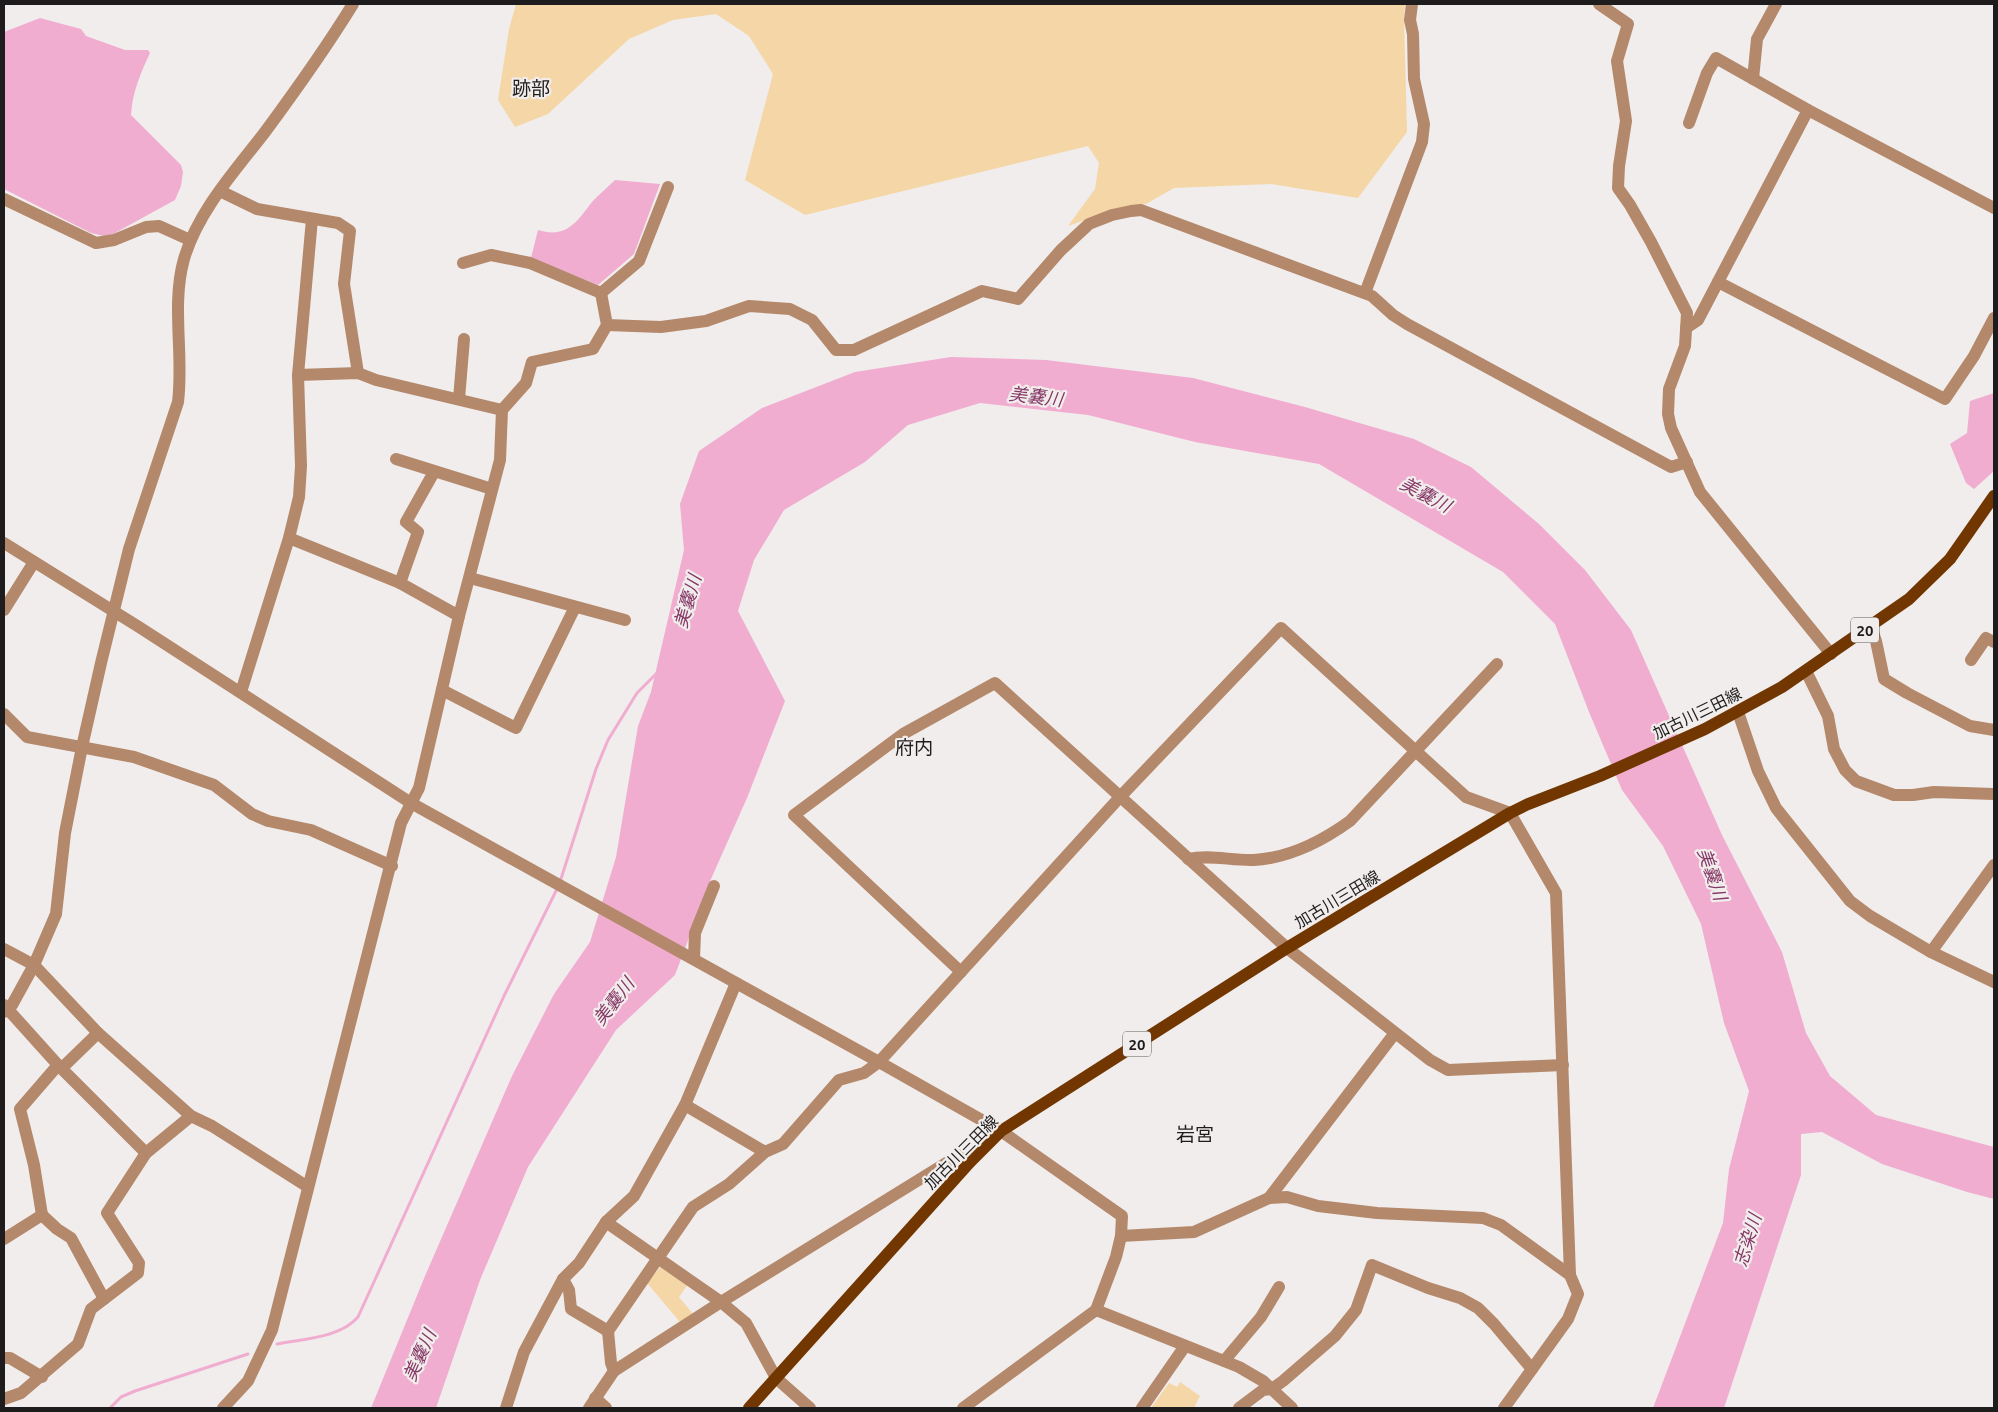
<svg xmlns="http://www.w3.org/2000/svg" width="1998" height="1412" font-family="Ubuntu,'Noto Sans JP',sans-serif">
<style>
.green{fill:#f5d6a7}
.water{fill:#f0add0}
.lines{fill:none;stroke-linecap:round;stroke-linejoin:round}
.stream{stroke:#f0add0;stroke-width:3}
.minor{stroke:#b4886b;stroke-width:12}
.major{stroke:#723700;stroke-width:12}
.labels{text-anchor:middle;dominant-baseline:central;stroke-width:4.5;stroke-linejoin:round;paint-order:stroke}
.shield{fill:#f1edec;stroke:#5d5b5a;stroke-width:1}
.shield-label{font-size:15px;font-weight:bold;fill:#1e1c1c}
.street-label{font-size:16px;fill:#1e1c1c;stroke:#f1edec}
.water-label{font-size:18px;font-style:italic;fill:#853765;stroke:#f1edec}
.quarter-label{font-size:19px;fill:#1e1c1c;stroke:#f1edec}
</style>
<rect width="100%" height="100%" fill="#f1edec"/>
<g class="green">
<path d="M516,4H1405L1404,17L1407,132L1358,198L1271,184L1174,188L1146,204L1116,209L1068,226L1095,189L1099,163L1088,146L805,215L745,180L773,74L749,36L716,14L673,20L629,39L548,114L515,127L498,100L509,29Z"/>
<path d="M662,1265L688,1284L679,1297L693,1314L680,1322L647,1283Z"/>
<path d="M1180,1382L1200,1396L1194,1408H1151L1169,1383L1177,1387Z"/>
</g>
<g class="water">
<path d="M40,18L81,29L86,36L125,50H148L150,53C141,72 132,93 131,115L181,165L183,172L181,186L175,200L113,234L104,236L91,233L4,189V32Z"/>
<path d="M615,180L660,184L634,254L598,285L531,258L538,230C566,239 577,222 592,202C599,194 608,187 615,180Z"/>
<path d="M951,357L1046,360L1193,378L1305,407L1414,439L1471,467L1539,524L1585,570L1631,630L1722,835L1782,952L1806,1033L1830,1076L1876,1115L1994,1147V1199L1967,1192L1882,1164L1822,1132L1801,1134V1175L1724,1408H1653L1723,1223L1729,1169L1749,1091L1724,1023L1701,924L1663,846L1622,790L1589,712L1555,624L1503,572L1319,464L1195,442L1088,415L980,403L908,425L865,462L784,510L754,560L738,611L785,701L747,798L711,879L675,975L616,1030L528,1167L480,1280L436,1408H371L425,1276L512,1076L554,994L590,942L616,857L638,726L651,692L684,550L680,504L699,451L762,408L855,372Z"/>
<path d="M1994,393V471L1974,489L1966,483L1950,444L1967,433L1970,401Z"/>
</g>
<g class="lines">
<g class="stream">
<path d="M560,882L596,769L608,740L637,693L657,673"/>
<path d="M277,1344C303,1339 340,1338 358,1317L504,996L558,887"/>
<path d="M110,1408L121,1397L135,1391L248,1354"/>
</g>
<g class="minor">
<path d="M1599,4L1628,24L1617,61L1626,121L1619,166L1618,188L1630,205L1651,242L1687,313L1685,346L1669,389L1668,414L1671,428L1700,492L1831,654"/>
<path d="M1753,79L1757,39L1776,4"/>
<path d="M1689,123L1707,73L1716,58L1808,110L1994,208"/>
<path d="M220,191L257,209L338,223L350,231L344,284L358,373"/>
<path d="M4,199L96,243L114,240L146,227L159,226L190,240"/>
<path d="M463,263L491,255L530,263L601,293L639,261L668,187"/>
<path d="M1718,282L1945,399L1974,356L1994,318"/>
<path d="M1365,293L1422,142L1424,124L1414,79L1413,34L1410,20L1412,4"/>
<path d="M607,325L661,327L706,321L749,306L790,309L812,320L836,350H854L982,291L1018,299L1061,250L1089,224L1112,215L1131,211L1141,210L1372,296L1393,315L1407,324L1671,467L1687,462"/>
<path d="M1686,328L1698,320L1808,110"/>
<path d="M298,375L358,373L376,380L502,410"/>
<path d="M459,399L464,339"/>
<path d="M396,459L492,489"/>
<path d="M289,538L400,583L459,616"/>
<path d="M4,543L139,627L411,803L879,1062L1001,1131L1122,1216L1121,1236L1116,1257L1096,1310L963,1408"/>
<path d="M470,578L625,620"/>
<path d="M400,583L418,532L406,522L434,472"/>
<path d="M4,610L34,562"/>
<path d="M1871,627L1876,641L1884,679L1907,693L1970,726L1994,730"/>
<path d="M1971,660L1986,638L1994,642"/>
<path d="M1806,671L1828,716L1834,749L1845,770L1856,781L1894,795H1913L1934,792L1994,794"/>
<path d="M442,690L516,728L575,607"/>
<path d="M241,692L289,538L299,497L301,466L298,375L312,219"/>
<path d="M1738,712L1758,771L1776,808L1850,901L1870,916L1931,952L1994,982"/>
<path d="M4,714L27,737L134,757L214,785L252,814L268,821L311,830L392,866"/>
<path d="M1188,859C1210,854 1232,861 1254,860C1289,858 1321,842 1350,821L1497,664"/>
<path d="M4,949L34,965L98,1033L191,1116L212,1126L308,1187"/>
<path d="M1931,952L1994,865"/>
<path d="M694,959L695,933L714,886"/>
<path d="M961,972L794,815L903,734L995,683L1287,948L1430,1060L1448,1070L1563,1065"/>
<path d="M4,1005L58,1065L146,1153"/>
<path d="M4,1012L12,1005L34,965L56,914L65,833L82,747L101,663L129,549L178,402C184,355 171,305 184,259C198,211 235,171 265,132C296,90 326,48 353,4"/>
<path d="M62,1068L98,1033"/>
<path d="M685,1105L765,1152"/>
<path d="M1269,1198L1395,1033"/>
<path d="M42,1215L57,1229L71,1238L104,1299"/>
<path d="M606,1222L721,1302L746,1323L776,1378L810,1408"/>
<path d="M1121,1236L1194,1232L1269,1198L1287,1197L1318,1206L1377,1213L1483,1218L1501,1225L1570,1275"/>
<path d="M4,1239L42,1215L34,1165L20,1109L58,1065"/>
<path d="M563,1279L569,1290L571,1309L608,1331"/>
<path d="M1096,1310L1239,1367L1263,1381L1292,1408"/>
<path d="M4,1358H10L42,1377"/>
<path d="M1224,1361L1261,1317L1279,1287"/>
<path d="M614,1371L611,1363L608,1331L693,1207L729,1184L765,1152L783,1144L839,1080L864,1073L879,1062L1120,797L1281,628L1466,797L1510,813L1556,893L1570,1275L1578,1294L1568,1319L1504,1408"/>
<path d="M595,1398L606,1408"/>
<path d="M4,1399L21,1393L78,1344L91,1309L138,1273L139,1263L107,1213L146,1153L191,1116"/>
<path d="M223,1408L248,1381L272,1330L401,823L419,788L459,616L500,460L502,410L526,383L532,362L593,349L607,325L601,293"/>
<path d="M506,1408L524,1352L563,1279L579,1263L606,1222L634,1196L685,1105L736,983"/>
<path d="M589,1408L614,1371L721,1302L959,1155L970,1162"/>
<path d="M1142,1408L1185,1346"/>
<path d="M1239,1408L1263,1390L1272,1389L1283,1381L1335,1336L1356,1310L1372,1265L1428,1288L1460,1298L1478,1308L1494,1324L1532,1369"/>
</g>
<path class="major" d="M749,1408L970,1162L1001,1131L1287,948L1510,813L1526,805L1600,776L1705,729L1782,687L1909,599L1950,559L1994,496"/>
</g>
<g class="labels">
<g class="shield">
<rect x="1851" y="617.5" width="28" height="25" rx="4"/>
<rect x="1123" y="1031.5" width="28" height="25" rx="4"/>
</g>
<g class="shield-label">
<text x="1865" y="630">20</text>
<text x="1137" y="1044">20</text>
</g>
<g class="street-label">
<text transform="translate(1697 713) rotate(-26)">加古川三田線</text>
<text transform="translate(1337 899) rotate(-31)">加古川三田線</text>
<text transform="translate(961 1152) rotate(-45)">加古川三田線</text>
</g>
<g class="water-label">
<text transform="translate(1036 396) rotate(7)">美嚢川</text>
<text transform="translate(1426 494) rotate(28)">美嚢川</text>
<text transform="translate(687 601) rotate(-74)">美嚢川</text>
<text transform="translate(1713 874) rotate(71)">美嚢川</text>
<text transform="translate(613 1001) rotate(-52)">美嚢川</text>
<text transform="translate(1747 1240) rotate(-73)">志染川</text>
<text transform="translate(419 1355) rotate(-66)">美嚢川</text>
</g>
<g class="quarter-label">
<text x="531" y="88">跡部</text>
<text x="914" y="747">府内</text>
<text x="1195" y="1134">岩宮</text>
</g>
</g>
<rect width="1998" height="1412" fill="none" stroke="#1e1c1c" stroke-width="10"/>
</svg>
